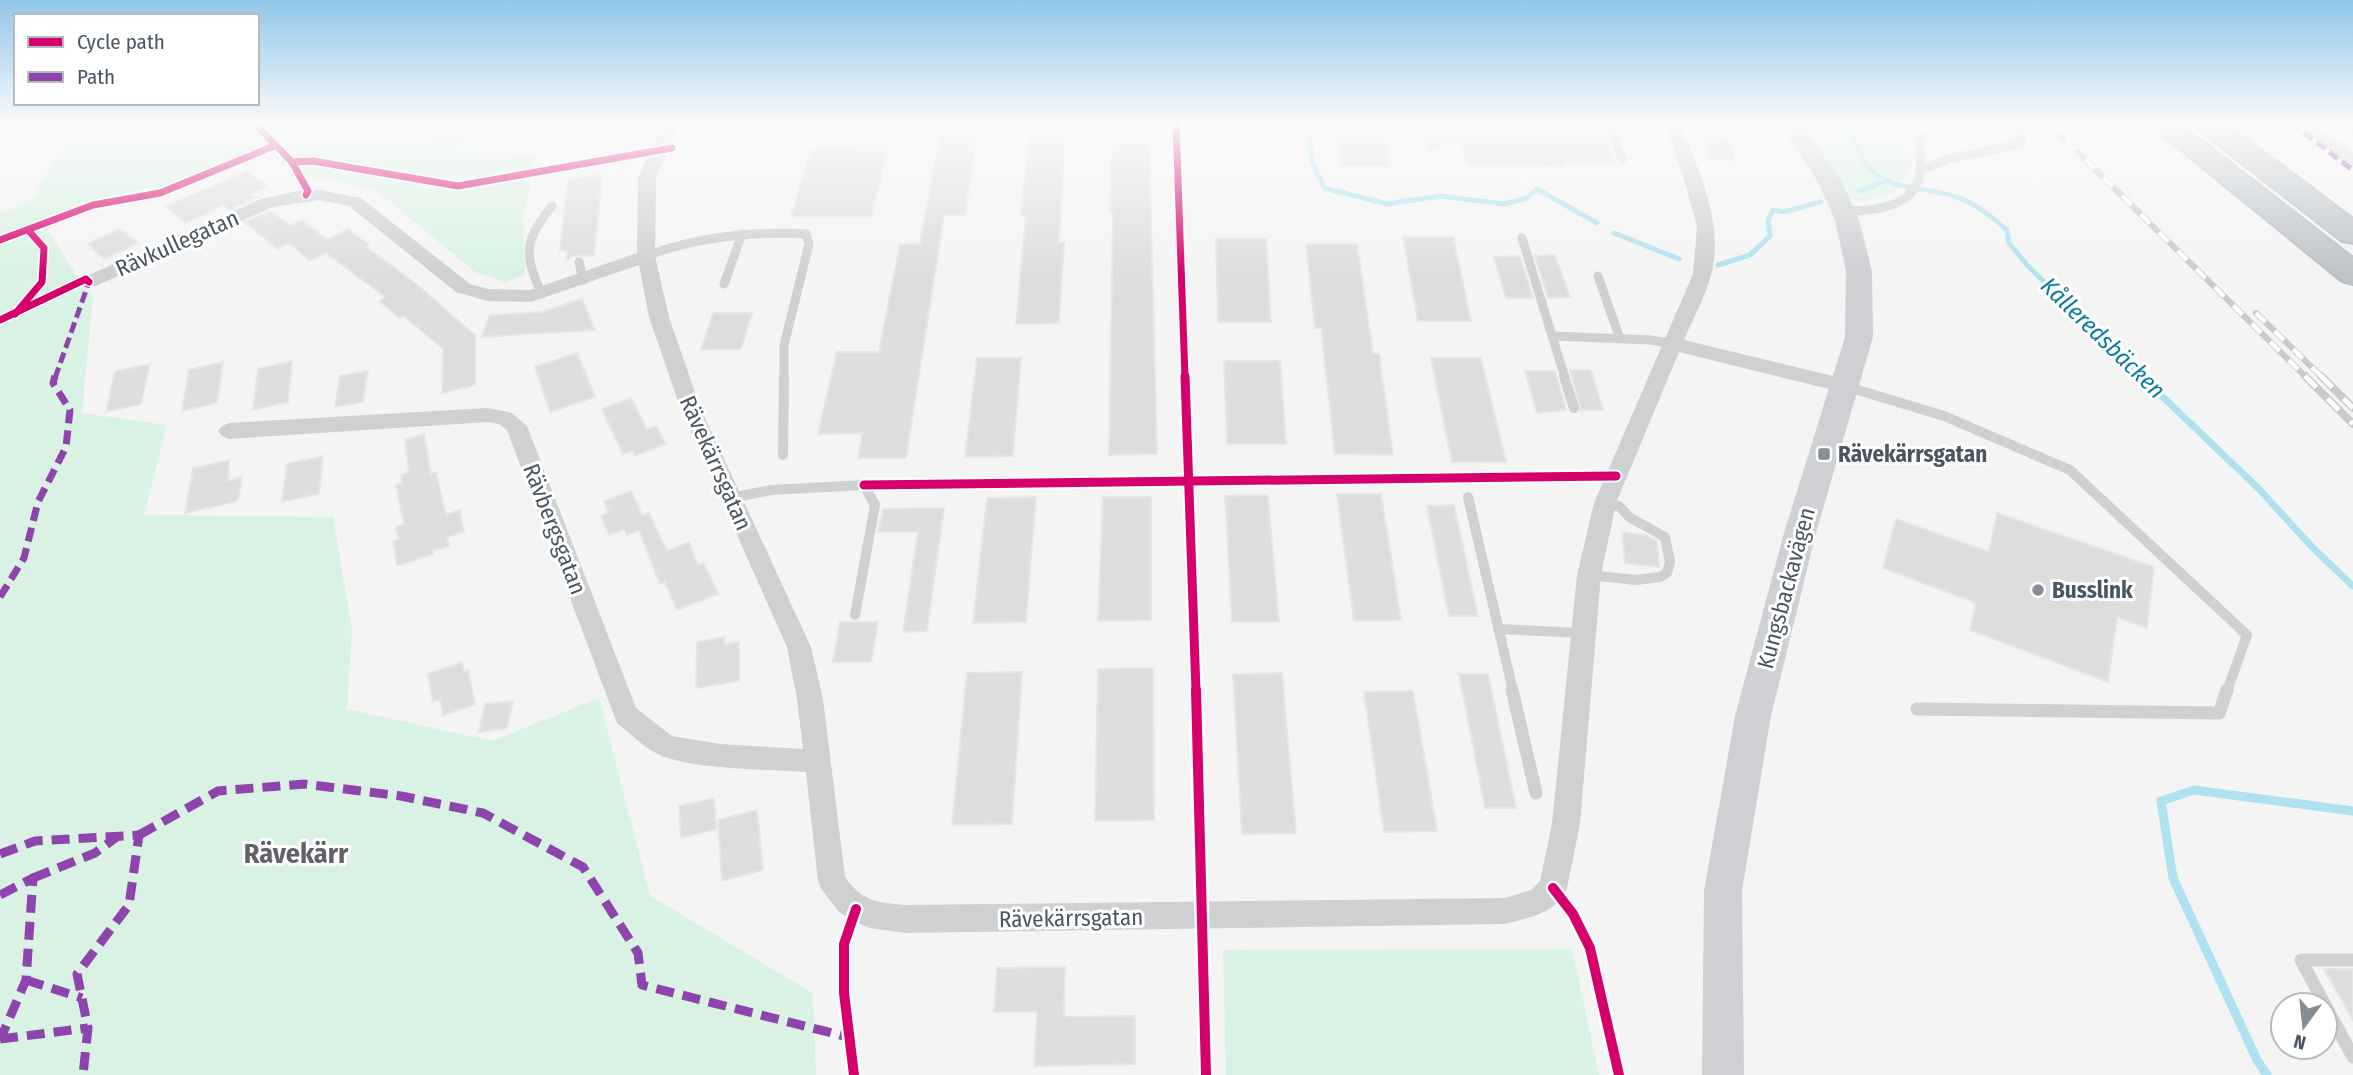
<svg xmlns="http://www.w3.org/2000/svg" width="2353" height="1075" font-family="'Fira Sans Condensed',sans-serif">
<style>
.green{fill:#d9f2e3}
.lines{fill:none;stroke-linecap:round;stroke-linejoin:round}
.stream-far2{stroke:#aee2f0;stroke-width:5}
.stream-far1{stroke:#aee2f0;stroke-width:7}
.stream{stroke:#aee2f0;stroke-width:9}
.building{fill:#ddddde;stroke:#e5e6e7;stroke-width:2}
.highway-casing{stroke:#b9bec3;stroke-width:4}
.lane-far2{stroke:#ced0d2;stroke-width:9}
.lane-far1{stroke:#ced0d2;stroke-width:10}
.lane{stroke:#ced0d2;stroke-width:13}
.street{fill:#ced0d2;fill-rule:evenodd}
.secondary{fill:#ced0d4;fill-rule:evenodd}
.highway{fill:#bec4c9;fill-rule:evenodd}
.rail-far1-casing{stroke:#c9cacc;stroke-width:6}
.rail-casing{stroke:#c9cacc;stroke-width:8}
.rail-far1{stroke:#fff;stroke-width:4.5;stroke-dasharray:13;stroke-linecap:butt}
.rail{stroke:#fff;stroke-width:5;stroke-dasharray:16;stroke-linecap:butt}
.quiet-far2{stroke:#8e44ad;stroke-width:5;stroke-dasharray:11 5;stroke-linecap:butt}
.quiet-far1{stroke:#8e44ad;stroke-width:7;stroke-dasharray:14 7;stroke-linecap:butt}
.quiet{stroke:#8e44ad;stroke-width:9;stroke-dasharray:18 9;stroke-linecap:butt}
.cycleway-far2-casing{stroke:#fff;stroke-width:10}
.cycleway-far1-casing{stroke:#fff;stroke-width:13}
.cycleway-casing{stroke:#fff;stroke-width:15}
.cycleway-far2{stroke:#d6006c;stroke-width:7}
.cycleway-far1{stroke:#d6006c;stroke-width:9}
.cycleway{stroke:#d6006c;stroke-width:10}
.poi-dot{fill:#868d94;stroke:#fff;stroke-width:2.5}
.labels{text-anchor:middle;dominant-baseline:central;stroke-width:6;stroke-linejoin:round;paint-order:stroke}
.street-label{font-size:23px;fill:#4a5661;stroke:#fff}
.poi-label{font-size:23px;font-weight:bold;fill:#4a5661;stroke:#fff;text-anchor:start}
.water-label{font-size:24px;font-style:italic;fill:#0c7c9b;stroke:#fff}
.near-neighbourhood-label{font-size:28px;font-weight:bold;fill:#5f6368;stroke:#fff}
</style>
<rect width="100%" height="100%" fill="#f4f4f4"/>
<g class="green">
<path d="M72,123H411L402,132L410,145L536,156L523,216L525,275L505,282L475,272L377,191L323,178L298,179L264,149L181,182L92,201L43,221L81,283L93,296L82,413L167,425L144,515L333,517L352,630L347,709L492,741L599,698L650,896L813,993L816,1075H0V213L32,201Z"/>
<path d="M1799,123H1871L1900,138L1912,153L1913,163L1895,192L1863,202L1850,199L1815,142Z"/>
<path d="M1572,949L1599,1075H1226L1223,950Z"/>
</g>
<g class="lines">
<g class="stream-far2">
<path d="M728,123L798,131L832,123"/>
<path d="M1303,123L1310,134L1312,161L1324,188L1387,204L1440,196L1504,204L1527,198L1537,189L1597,223"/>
<path d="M1845,123C1856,137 1858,157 1871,170C1893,191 1926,187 1953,196C1974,202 1991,216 2007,230L2009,243L2026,264L2142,378"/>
<path d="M1859,191L1887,181"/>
<path d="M1614,233L1679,259"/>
<path d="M1718,265L1750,255L1770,236L1768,220L1773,210L1783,212L1821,202"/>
</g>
<path class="stream-far1" d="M2141,376L2259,489L2313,548L2353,586"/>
<path class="stream" d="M2267,1075L2257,1060L2173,878L2161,801L2194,790L2353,811"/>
</g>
<g class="building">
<path d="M444,123H483L463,145L453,144L450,147L424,144Z"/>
<path d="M1336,123H1382L1390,166H1342Z"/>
<path d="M1423,123H1598L1615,162L1563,163L1564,166L1467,164L1460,141L1428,149Z"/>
<path d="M1030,129H1066L1059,242H1064L1059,323L1016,324L1026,215H1021Z"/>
<path d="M941,130H977L965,215H944L906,458H858L863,433L818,434L837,352H879L900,244H920Z"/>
<path d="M1706,137L1731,139L1734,161L1708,159Z"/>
<path d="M1149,143L1157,454L1109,455L1113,213H1110L1112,144Z"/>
<path d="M889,144L871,217H791L811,150L851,149L852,145Z"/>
<path d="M248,171L267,187L251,194L256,198L230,210L224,205L185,223L166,206Z"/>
<path d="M602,175L594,256L578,255L566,260L567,250L560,251L568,180Z"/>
<path d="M271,211L290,226L302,220L327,240L348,229L369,245L366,247L414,282L475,335V385L442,393L443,349L404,316L400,318L379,301L385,297L326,253L310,261L289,243L277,249L245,222Z"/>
<path d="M120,229L138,243L104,259L88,244Z"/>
<path d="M1403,237H1453L1471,321H1418Z"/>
<path d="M1216,239H1266L1271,322H1218Z"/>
<path d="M1306,244H1357L1373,354H1379L1393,455L1335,454L1321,328H1315Z"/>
<path d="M1555,255L1570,297L1548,298L1535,256Z"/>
<path d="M1520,256L1533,298H1506L1494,257Z"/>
<path d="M582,299L595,330L481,337L490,315L541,312Z"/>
<path d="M713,313H752L741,349L701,350Z"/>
<path d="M577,353L595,397L550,412L535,367Z"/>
<path d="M977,358H1021L1013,456L965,457Z"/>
<path d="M1431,358H1481L1506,462H1452Z"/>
<path d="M292,361L288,402L253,410L258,369Z"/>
<path d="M1224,361H1280L1286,444H1227Z"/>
<path d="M223,362L217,403L182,411L189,370Z"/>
<path d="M150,364L141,404L106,412L115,371Z"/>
<path d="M1570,370H1591L1603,410H1581Z"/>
<path d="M368,371L363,402L335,407L340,376Z"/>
<path d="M1525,371H1555L1566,410L1537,413Z"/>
<path d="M631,398L647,429L656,426L666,444L635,456L633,451L623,454L602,409Z"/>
<path d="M424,434L431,474L436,472L446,515L460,510L464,532L447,537L449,546L432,551L433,554L397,566L393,541L399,539L396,527L404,524L396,485L402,483L401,475L409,472L405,440Z"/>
<path d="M323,456L319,494L282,502L287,464Z"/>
<path d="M229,460L228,481L242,477L238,501L185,513L193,468Z"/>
<path d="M631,491L642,515L649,513L667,551L689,542L698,565L704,563L718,594L677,610L665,582L660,584L639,530L627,535L624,529L609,535L601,516L609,512L604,501Z"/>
<path d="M1337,494H1381L1401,620L1354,621Z"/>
<path d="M1268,495L1279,622H1232L1225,496Z"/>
<path d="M1036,497L1026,622L973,623L987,498Z"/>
<path d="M1103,497H1151V620L1098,621Z"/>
<path d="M1454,505L1478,616H1449L1427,506Z"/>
<path d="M944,508L927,631L903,632L918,532H878L883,509Z"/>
<path d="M1997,513L2154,567L2147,628L2117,617L2108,682L1970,630L1976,603L1883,568L1896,519L1989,552Z"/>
<path d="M1622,532L1645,535L1657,541L1659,567L1625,563Z"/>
<path d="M840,622H878L871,662H833Z"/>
<path d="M724,637V644L739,642V681L696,688L697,642Z"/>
<path d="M462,662L464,672L468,670L475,704L443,716L440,700L433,702L428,674Z"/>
<path d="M1153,668L1154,820L1095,821L1098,669Z"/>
<path d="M1022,672L1012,824L952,825L967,673Z"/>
<path d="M1282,673L1296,833L1242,834L1233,674Z"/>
<path d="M1459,674H1488L1516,808H1485Z"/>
<path d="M1413,691L1437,831L1384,832L1364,692Z"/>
<path d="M513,701L507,728L479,732L485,704Z"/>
<path d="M714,798L716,829L681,838L679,806Z"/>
<path d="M757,810L763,870L722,881L718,820Z"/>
<path d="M1065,967L1064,1017L1135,1016V1064L1034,1066L1037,1012H994L997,968Z"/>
<path d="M2324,969H2353V1020Z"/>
</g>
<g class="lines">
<defs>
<g id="highway">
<path d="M2148,123H2179L2353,258V284L2342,281Z"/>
<path d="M2194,123H2225L2353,219V243L2342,241L2198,129Z"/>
</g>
</defs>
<use href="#highway" class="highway-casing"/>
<g class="lane-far2">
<path d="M1608,123L1622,159"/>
<path d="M2341,123L2353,132"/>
<path d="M1931,129L1960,123"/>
<path d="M1920,170L1949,159L2022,143C2021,131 2016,125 2004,123"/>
<path d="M1843,211C1872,211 1914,209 1920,173C1922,162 1918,151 1921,140L1936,123"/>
<path d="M1522,238L1565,378"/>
<path d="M646,256C698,237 750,231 806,234L809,244L784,345V378"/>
<path d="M579,262L583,280"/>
<path d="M1598,276L1620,339"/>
<path d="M724,284L742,234"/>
<path d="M541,292C523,253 525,240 552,206"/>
<path d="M1553,336L1651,340L1674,344"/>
</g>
<g class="lane-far1">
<path d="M1564,376L1574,408"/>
<path d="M1845,386L1944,416L2070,470L2247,635L2227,691"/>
<path d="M783,455L784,376"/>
<path d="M1468,497L1513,691"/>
<path d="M731,498L771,490L864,485L875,505L855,615"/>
<path d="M1589,575L1636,580L1660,577L1667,573L1670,562L1665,537L1629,517L1619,506L1605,503"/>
<path d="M1498,629L1582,633"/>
</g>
<g class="lane">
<path d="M1512,690L1536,793"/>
<path d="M1917,709L2219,713L2227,690"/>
<path d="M2353,960H2301L2353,1057"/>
</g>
<g class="street">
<path d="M663,123H679L656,178L655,256L669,317L700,407L811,647L823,699L845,877C863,902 876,902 905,905L1505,898L1531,890L1540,881L1552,824L1577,575L1594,503L1693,274L1697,227L1684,179L1664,123H1680C1698,170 1725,223 1711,275C1705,297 1693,319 1684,340L1845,379L1852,381L1855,386L1852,391L1845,393L1679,352L1616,503L1601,575L1580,824L1567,888C1556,914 1530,917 1505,924L905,933L870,928L852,921L838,911L822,890L818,881L806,772C766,769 695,770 660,755C645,749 630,733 617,723L507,430L499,424L488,422L229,439L222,436L218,431L222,426L229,423L488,408L512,413L527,426L636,708L672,736L720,744L803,749L797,699L787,647L680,407L649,317L639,265L531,302L487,301L456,292L349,206L319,200L273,207L96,286H82L80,282L82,278L261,199L298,191L319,190L361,198L470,284L488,289L530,290L637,253L638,178Z"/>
<path d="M2295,123H2313L2353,153V166L2347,165Z"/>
</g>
<path class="secondary" d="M1779,123H1801L1842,182L1859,220L1872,271L1873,337L1816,533L1771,716L1742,891L1744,1075H1702L1704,891L1735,716L1784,533L1845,337L1846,271L1835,220L1818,182Z"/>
<use href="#highway" class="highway"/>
<defs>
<g id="rail-far1">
<path d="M2048,123L2307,378"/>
<path d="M2256,313L2323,378"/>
</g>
<g id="rail">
<path d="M2305,376L2353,424"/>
<path d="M2321,376L2353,408"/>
</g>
</defs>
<use href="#rail-far1" class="rail-far1-casing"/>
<use href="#rail" class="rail-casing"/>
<use href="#rail-far1" class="rail-far1"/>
<use href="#rail" class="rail"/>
<g class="quiet-far2">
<path d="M2291,123L2353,170"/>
<path d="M55,378L89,282L85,280"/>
</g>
<path class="quiet-far1" d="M0,597L24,558L38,502L66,447L70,410L53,383L55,376"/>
<g class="quiet">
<path d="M139,835L218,791L304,784L401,796L483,813L583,867L638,953L642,985L848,1037"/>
<path d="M0,854L35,841L139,835L129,905L77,974L88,1028L83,1075"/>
<path d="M33,878L95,853L118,836"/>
<path d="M0,895L33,878L26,980L0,1040"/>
<path d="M26,980L82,998"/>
<path d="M0,1039L88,1028"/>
</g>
<defs>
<g id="cycleway-far2">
<path d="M254,123L292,162L308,191L306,195"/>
<path d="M1176,123L1185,378"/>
<path d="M292,162L313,161L458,186L672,148"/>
<path d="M0,240L93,205L160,193L274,146"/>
<path d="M15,314L42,282L44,248L28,230"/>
<path d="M0,320L86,279L89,282"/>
</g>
<g id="cycleway-far1">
<path d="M1185,376L1196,691"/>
<path d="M864,485L1616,476"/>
</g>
<g id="cycleway">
<path d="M1196,690L1206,1075"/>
<path d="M1553,888L1573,914L1590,948L1619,1075"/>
<path d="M854,1075L844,993V944L856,909"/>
</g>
</defs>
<use href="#cycleway-far2" class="cycleway-far2-casing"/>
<use href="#cycleway-far1" class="cycleway-far1-casing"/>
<use href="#cycleway" class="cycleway-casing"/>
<use href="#cycleway-far2" class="cycleway-far2"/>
<use href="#cycleway-far1" class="cycleway-far1"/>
<use href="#cycleway" class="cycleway"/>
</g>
<linearGradient id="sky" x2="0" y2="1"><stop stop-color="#91c6eb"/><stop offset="0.45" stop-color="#fafafa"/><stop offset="1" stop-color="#fafafa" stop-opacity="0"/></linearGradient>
<rect width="2353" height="273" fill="url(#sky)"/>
<g class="poi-dot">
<rect x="1817" y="447" width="14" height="14" rx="3.5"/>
<circle cx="2038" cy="590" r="7"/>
</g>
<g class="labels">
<g class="street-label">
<text transform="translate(177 243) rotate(-24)">Rävkullegatan</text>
<text transform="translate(716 463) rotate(66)">Rävekärrsgatan</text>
<text transform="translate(555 529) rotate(69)">Rävbergsgatan</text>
<text transform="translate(1786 588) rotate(-75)">Kungsbackavägen</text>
<text transform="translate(1071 918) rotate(-1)">Rävekärrsgatan</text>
</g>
<g class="poi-label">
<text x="1838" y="454">Rävekärrsgatan</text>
<text x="2052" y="590">Busslink</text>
</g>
<g class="water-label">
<text transform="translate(2103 338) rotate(44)">Kålleredsbäcken</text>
</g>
<g class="near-neighbourhood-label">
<text x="296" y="853">Rävekärr</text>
</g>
</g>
<rect x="14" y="14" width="245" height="91" fill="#ffffff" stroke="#b7bbc0" stroke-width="2"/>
<rect x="28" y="37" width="35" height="10" fill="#d6006c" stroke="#b7bbc0" stroke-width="2"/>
<text x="77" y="49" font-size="21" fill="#4a5661">Cycle path</text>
<rect x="28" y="72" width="35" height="10" fill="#8e44ad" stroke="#b7bbc0" stroke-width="2"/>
<text x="77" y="84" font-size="21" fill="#4a5661">Path</text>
<g transform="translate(2304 1026) rotate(195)"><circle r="33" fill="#ffffff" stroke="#b7bbc0" stroke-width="2"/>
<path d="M0-5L12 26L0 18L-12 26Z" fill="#868d94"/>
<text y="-10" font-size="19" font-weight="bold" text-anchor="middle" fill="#4a5661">N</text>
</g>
</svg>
